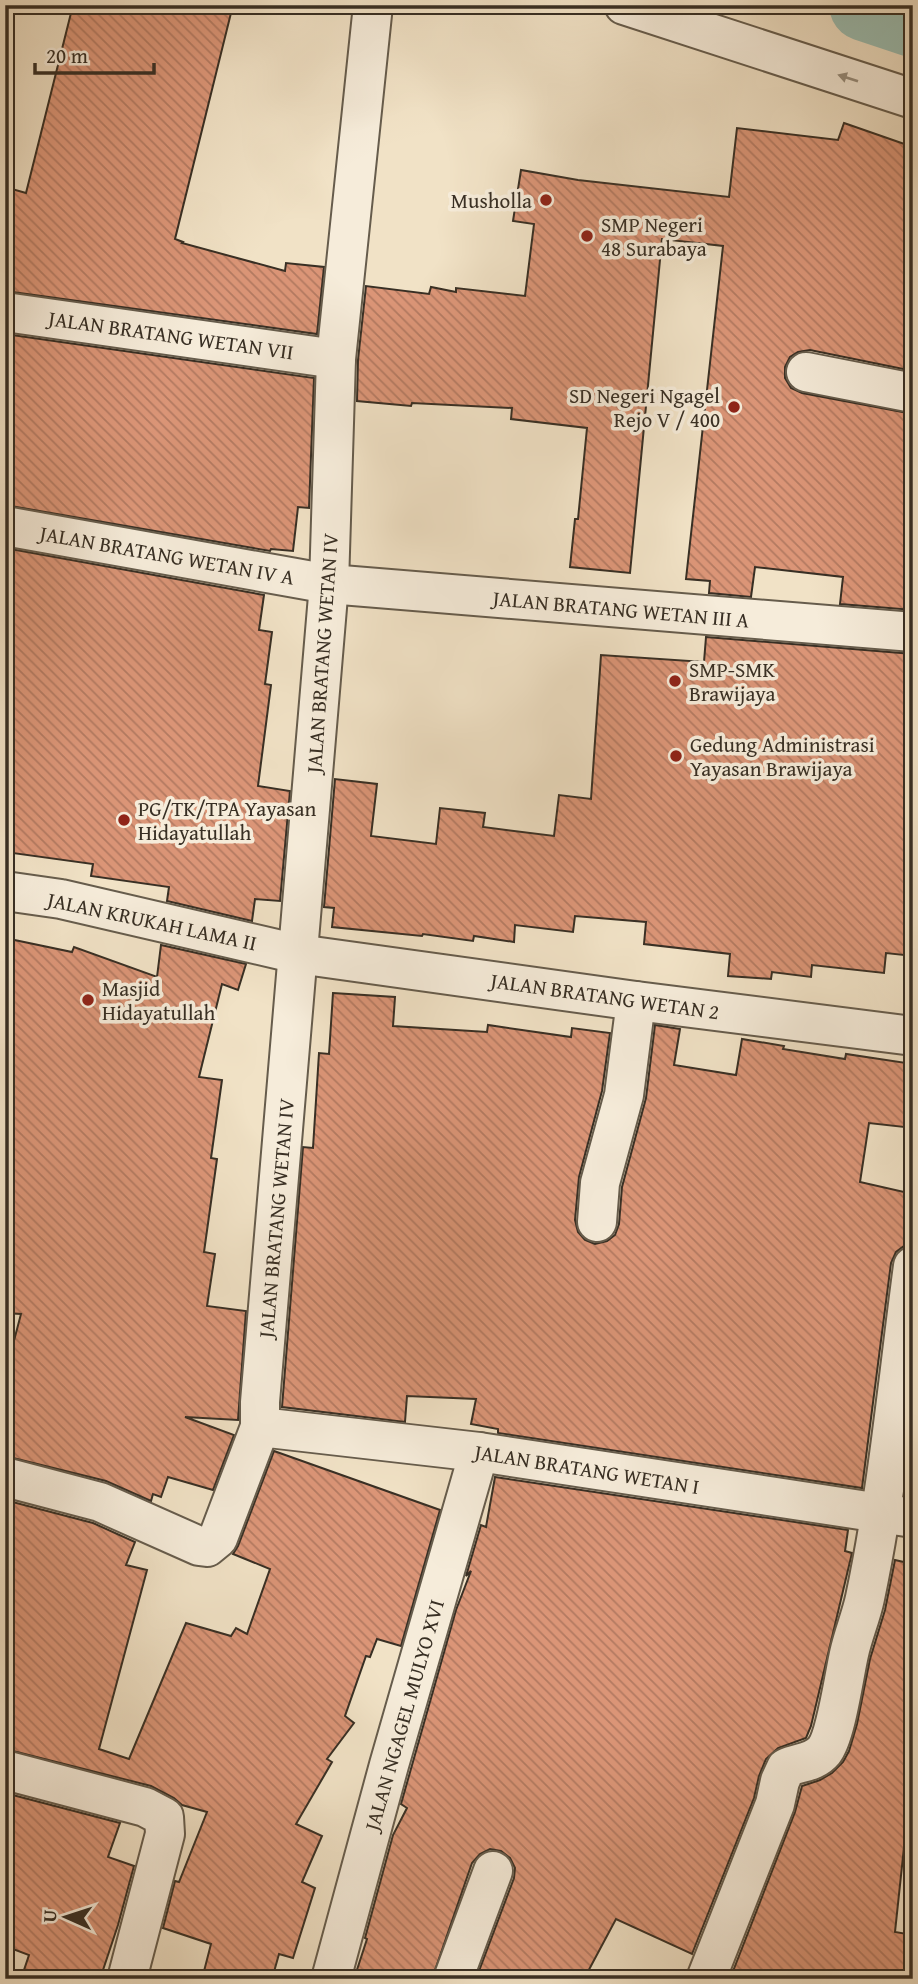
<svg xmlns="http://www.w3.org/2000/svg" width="918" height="1984" font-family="'Gentium Book Plus',serif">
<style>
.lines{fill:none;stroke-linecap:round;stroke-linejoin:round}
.river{stroke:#9bbeb2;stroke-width:72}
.building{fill:url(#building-back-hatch);stroke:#382f24;stroke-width:2}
.minor-casing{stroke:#665c4c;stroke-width:42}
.minor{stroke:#f6ecda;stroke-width:38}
.oneway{fill:#978e7f}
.poi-dot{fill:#8f2418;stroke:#f6ecda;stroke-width:2.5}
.labels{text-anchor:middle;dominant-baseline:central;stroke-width:7;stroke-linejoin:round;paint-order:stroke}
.poi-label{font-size:21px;fill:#382f24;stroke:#f6ecda;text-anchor:start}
.street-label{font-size:21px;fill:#382f24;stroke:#f6ecda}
</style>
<defs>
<pattern id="building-back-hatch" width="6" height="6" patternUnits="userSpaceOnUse" patternTransform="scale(1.75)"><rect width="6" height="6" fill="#db9577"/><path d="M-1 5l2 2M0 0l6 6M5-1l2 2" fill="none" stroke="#b37a61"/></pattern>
</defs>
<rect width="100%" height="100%" fill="#f1e2c6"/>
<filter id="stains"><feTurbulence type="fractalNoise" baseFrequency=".00286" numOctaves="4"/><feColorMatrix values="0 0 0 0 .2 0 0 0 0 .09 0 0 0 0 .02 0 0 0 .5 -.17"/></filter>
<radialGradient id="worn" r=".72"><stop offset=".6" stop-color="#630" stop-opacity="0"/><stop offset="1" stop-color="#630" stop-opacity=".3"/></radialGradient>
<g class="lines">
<path class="river" d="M865,5L913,21"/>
</g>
<g class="building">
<path d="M73,5H202L231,13L175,239L183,242L182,243L285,271L286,263L324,267L317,334L5,291V187L26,193Z"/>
<path d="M844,123L913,147V371L810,350L798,352L790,357L785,367V378L791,388L802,393L913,414V610L840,604L843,577L755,567L751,597L709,593L710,581L686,579L723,246L662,239L630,573L570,567L575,519H578L587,428L511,419L512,408L412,403L411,406L357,401L358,360L366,286L429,294L431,287L456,292V288L525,296L534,224L513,221L521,170L578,180L729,197L737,128L838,140Z"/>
<path d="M5,334L314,378L309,508L298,507L293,551L271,549L270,551L5,505Z"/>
<path d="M5,548L264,595L259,630L272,632L265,684L271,685L258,786L290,791L280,901L255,899L252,921L167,901L169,887L91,876L93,864L5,852Z"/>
<path d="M706,637L913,654V956L886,953L884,973L812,965L811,977L772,972L771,979L728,976L730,954L644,944L646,922L575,916L573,932L515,925L514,942L474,936L473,941L423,934L422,936L332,927L334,908L324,907L335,779L377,784L371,836L436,844L440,808L485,813L483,827L554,836L559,795L591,799L601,655L704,662Z"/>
<path d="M5,938L72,952L74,947L157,977L161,945L246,964L238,990L222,984L199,1077L222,1080L211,1158L217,1159L204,1252L215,1254L207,1306L246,1311L238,1420L185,1417L234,1435L213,1490L168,1477L161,1497L153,1494L151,1501L106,1481L5,1456V1375L21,1314L5,1313Z"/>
<path d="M333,993L395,997L393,1026L487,1032L488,1025L571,1037L572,1028L610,1033L602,1091L579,1177L575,1220L578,1232L585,1240L595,1244L607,1241L615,1235L619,1224L622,1187L646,1098L655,1025L680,1029L674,1065L736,1075L742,1039L784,1046L783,1049L845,1059L846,1054L913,1064V1128L869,1123L860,1182L913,1194V1245L904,1246L896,1252L891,1263L862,1488L498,1433V1429L471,1424L476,1399L407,1396L405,1422L282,1407L303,1147L313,1148L319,1053L329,1054Z"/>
<path d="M913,1442V1496L905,1495Z"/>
<path d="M274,1451L440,1510L401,1646L377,1639L370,1657L366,1656L345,1716L354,1723L327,1759L332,1762L296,1824L322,1836L302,1882L315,1888L293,1958L279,1954L272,1979H202L211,1944L163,1928L175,1881L179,1882L207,1812L182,1805L174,1798L151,1786L5,1749V1500L93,1523L135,1542L126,1565L147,1570L99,1749L129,1759L186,1623L231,1636L236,1628L247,1634L270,1569L233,1554L238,1546Z"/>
<path d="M495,1477L848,1530L845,1551L852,1553L811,1726L806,1738L778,1748L766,1759L759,1776L754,1798L692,1954L616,1919L584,1979H476L514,1878L515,1868L510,1858L501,1851L490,1849L480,1854L472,1863L432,1979H354L367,1939L365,1938L393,1835L407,1808L401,1804L456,1610L471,1571L466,1576L481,1525L486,1527Z"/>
<path d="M895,1560L913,1564V1791H910L895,1932L913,1935V1979H730L795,1812L802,1786L820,1780L832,1773L843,1762L849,1751L857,1724L870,1659L885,1610Z"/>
<path d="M5,1793L120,1823L108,1857L134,1866L118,1925L100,1979H21L29,1955L5,1946Z"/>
</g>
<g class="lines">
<defs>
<g id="minor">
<path d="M624,5L913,99"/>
<path d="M5,312L336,359"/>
<path d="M806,372L913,393"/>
<path d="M5,526L329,584L913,632"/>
<path d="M5,891L61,899L298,954L636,1001L913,1036"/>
<path d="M597,1222L600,1183L624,1095L636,1001"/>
<path d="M260,1427L479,1452L913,1518"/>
<path d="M5,1477L100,1502L199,1546L207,1547L218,1538L260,1427V1402L329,584L336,359L373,5"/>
<path d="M5,1770L145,1807L164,1817L165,1834L127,1979"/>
<path d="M331,1979L389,1765L479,1452"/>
<path d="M453,1979L493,1871"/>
<path d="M706,1979L775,1804L780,1781L786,1768C799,1762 814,1763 824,1751C836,1736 844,1676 849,1654C853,1635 861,1617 865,1598C888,1489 898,1377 913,1266"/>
</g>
</defs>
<use href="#minor" class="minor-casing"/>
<use href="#minor" class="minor"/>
</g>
<defs><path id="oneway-solid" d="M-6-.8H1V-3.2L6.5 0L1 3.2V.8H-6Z" transform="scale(1.75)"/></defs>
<use class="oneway" href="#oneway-solid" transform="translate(848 78) rotate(-162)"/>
<g class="poi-dot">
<circle cx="546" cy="200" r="7"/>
<circle cx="587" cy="236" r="7"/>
<circle cx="734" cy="407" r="7"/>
<circle cx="675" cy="681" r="7"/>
<circle cx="676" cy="756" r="7"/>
<circle cx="124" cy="820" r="7"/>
<circle cx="88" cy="1000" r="7"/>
</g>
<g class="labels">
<g class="poi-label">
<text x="532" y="200" text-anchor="end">Musholla</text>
<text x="601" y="224">SMP Negeri<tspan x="601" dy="24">48 Surabaya</tspan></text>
<text x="720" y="395" text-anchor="end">SD Negeri Ngagel<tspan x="720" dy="24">Rejo V / 400</tspan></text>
<text x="689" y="669">SMP-SMK<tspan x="689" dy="24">Brawijaya</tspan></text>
<text x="690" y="744">Gedung Administrasi<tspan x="690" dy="24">Yayasan Brawijaya</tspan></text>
<text x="138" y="808">PG/TK/TPA Yayasan<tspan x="138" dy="24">Hidayatullah</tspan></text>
<text x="102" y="988">Masjid<tspan x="102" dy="24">Hidayatullah</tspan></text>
</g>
<g class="street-label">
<text transform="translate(171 335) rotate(8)">JALAN BRATANG WETAN VII</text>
<text transform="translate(167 555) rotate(10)">JALAN BRATANG WETAN IV A</text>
<text transform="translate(621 609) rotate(5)">JALAN BRATANG WETAN III A</text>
<text transform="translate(322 653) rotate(-86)">JALAN BRATANG WETAN IV</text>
<text transform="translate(152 921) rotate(12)">JALAN KRUKAH LAMA II</text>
<text transform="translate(605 996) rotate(8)">JALAN BRATANG WETAN 2</text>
<text transform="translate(276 1218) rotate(-85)">JALAN BRATANG WETAN IV</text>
<text transform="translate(587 1469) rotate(9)">JALAN BRATANG WETAN I</text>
<text transform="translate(404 1715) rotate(-74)">JALAN NGAGEL MULYO XVI</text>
</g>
</g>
<rect width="918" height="1984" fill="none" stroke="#f1e2c6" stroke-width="28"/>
<rect x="7" y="7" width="904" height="1970" fill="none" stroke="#382f24" stroke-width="3.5"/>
<rect x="14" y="14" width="890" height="1956" fill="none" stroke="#382f24" stroke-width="2"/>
<g transform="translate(66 1917) rotate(273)" stroke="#f6ecda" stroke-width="5" paint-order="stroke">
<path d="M0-5L12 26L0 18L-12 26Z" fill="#382f24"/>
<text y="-10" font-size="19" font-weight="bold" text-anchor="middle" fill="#382f24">U</text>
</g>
<path d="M35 63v10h119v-10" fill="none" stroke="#382f24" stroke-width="3.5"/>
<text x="46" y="63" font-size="21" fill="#382f24" stroke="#f6ecda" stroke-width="5" paint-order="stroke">20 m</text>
<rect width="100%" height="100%" filter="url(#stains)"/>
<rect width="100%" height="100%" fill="url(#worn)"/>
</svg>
